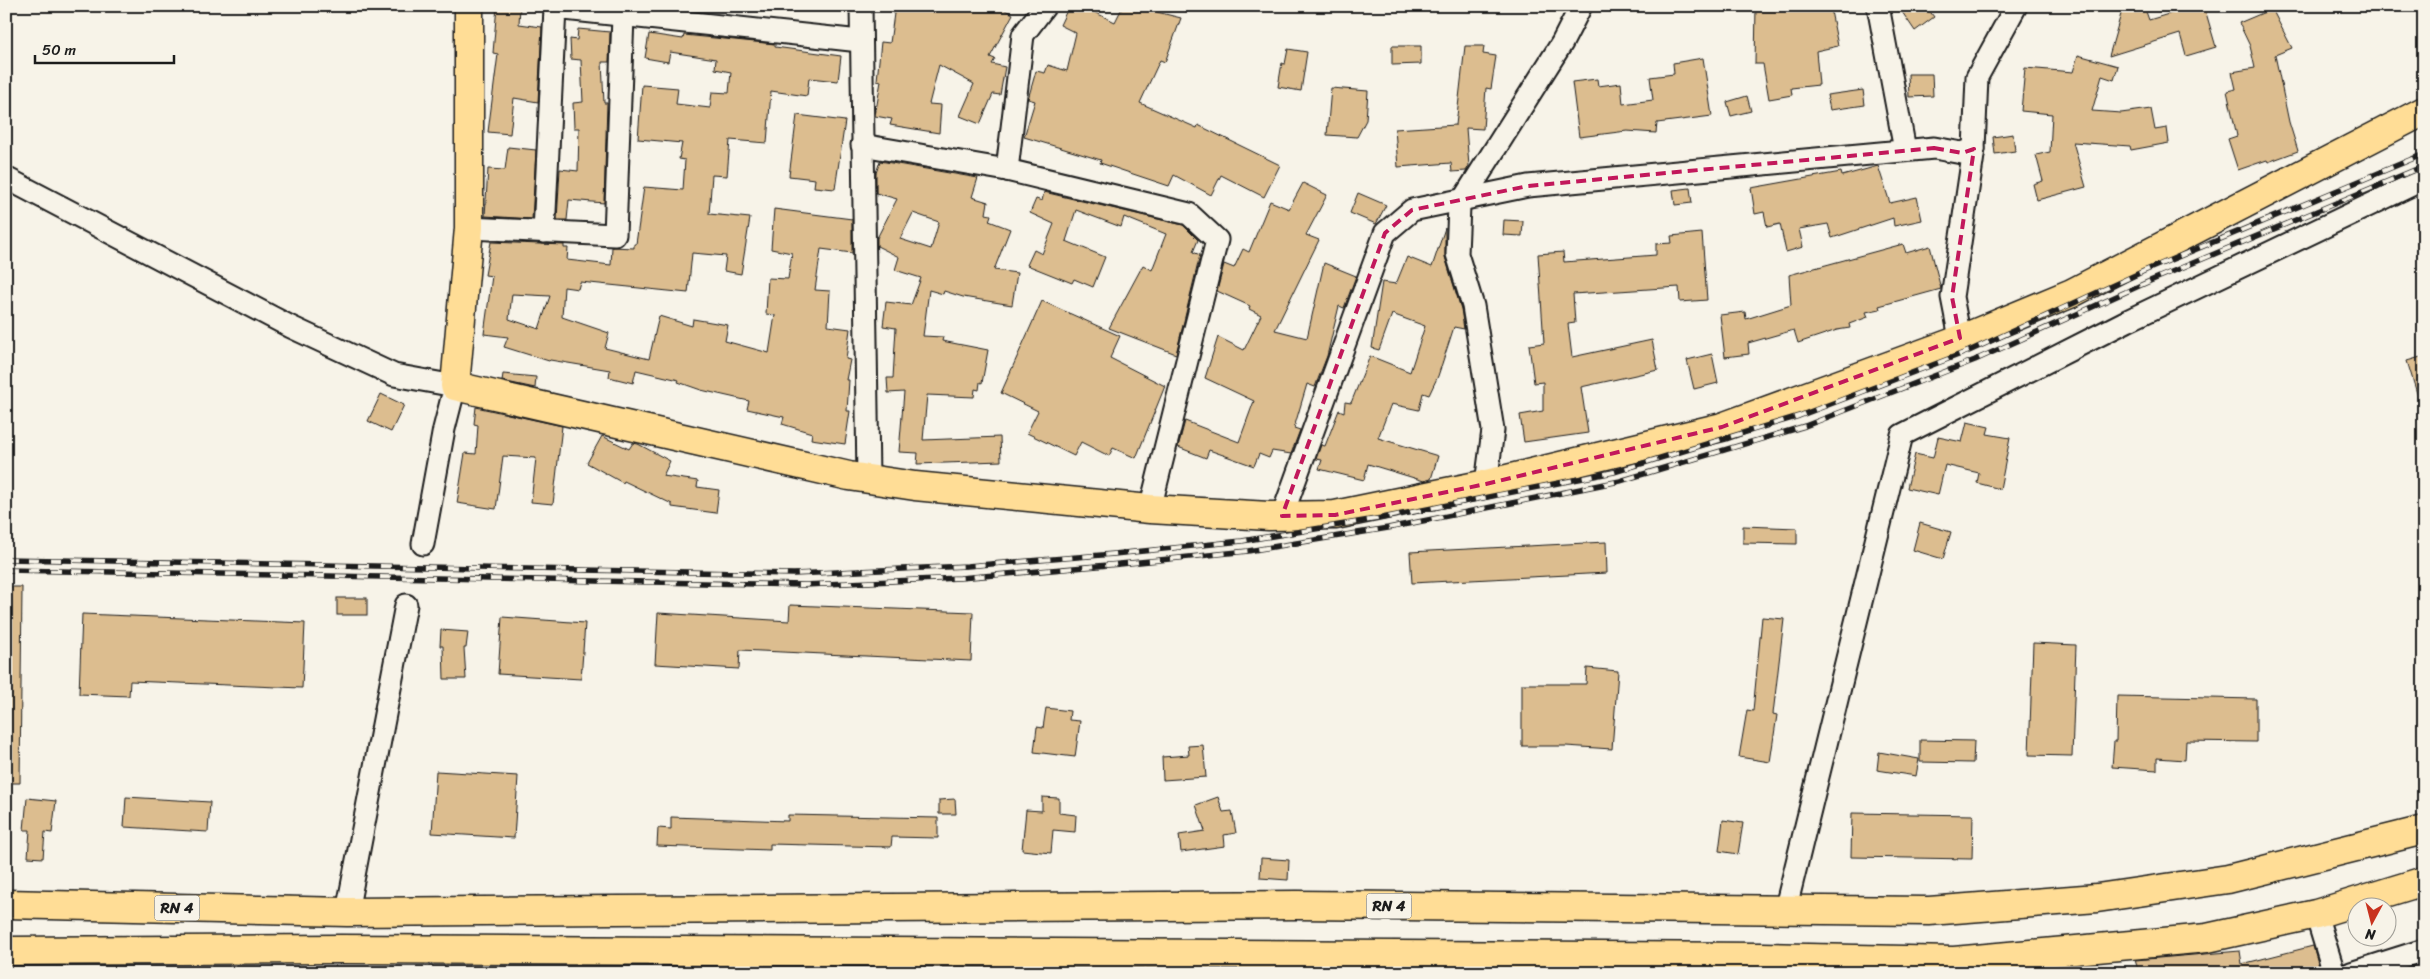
<svg xmlns="http://www.w3.org/2000/svg" width="2430" height="979" font-family="Sriracha,sans-serif">
<style>
.building{fill:#dcbd8f;stroke:#1c1c1c;fill-rule:evenodd}
.lines{fill:none;stroke-linecap:round;stroke-linejoin:round}
.minor-casing{stroke:#1c1c1c;stroke-width:25}
.major-casing{stroke:#1c1c1c;stroke-width:31}
.highway-casing{stroke:#1c1c1c;stroke-width:31}
.minor{stroke:#f7f3e8;stroke-width:21}
.major{stroke:#ffdd96;stroke-width:28}
.highway{stroke:#ffdd96;stroke-width:28}
.rail-casing{stroke:#1c1c1c;stroke-width:5.5}
.rail{stroke:#f7f3e8;stroke-width:4;stroke-dasharray:11;stroke-linecap:butt}
.marked{fill:none;stroke:#c2185b;stroke-width:4;stroke-dasharray:10 6;stroke-linejoin:round}
.labels{text-anchor:middle;dominant-baseline:central;stroke-width:4;stroke-linejoin:round;paint-order:stroke}
.shield{fill:#f7f3e8;stroke:#5e5c59;stroke-width:1}
.shield-label{font-size:15px;font-weight:bold;fill:#1c1c1c}
</style>
<rect width="100%" height="100%" fill="#f7f3e8"/>
<filter id="ink" filterUnits="userSpaceOnUse"><feTurbulence type="fractalNoise" baseFrequency=".02" numOctaves="2"/><feDisplacementMap in="SourceGraphic" scale="10" xChannelSelector="R" yChannelSelector="G"/><feConvolveMatrix kernelMatrix="1 2 1 2 8 2 1 2 1" color-interpolation-filters="sRGB"/></filter>
<g filter="url(#ink)">
<g class="building">
<path d="M497,6H520L519,24L542,27L538,102L514,98L510,134L488,132L498,54L493,53Z"/>
<path d="M895,6H997L1013,14L990,57L995,59L992,64L1005,67L1000,95L993,94L980,124L960,116L974,84L939,65L929,104L941,105L939,133L890,125L892,119L875,116L881,81L877,80L881,42L890,43Z"/>
<path d="M1069,6H1081L1115,22L1123,6H1160L1157,12L1181,18L1165,62L1160,60L1140,103L1197,128L1198,125L1280,165L1264,197L1221,175L1211,195L1174,175L1169,186L1100,163L1101,160L1024,137L1035,101L1028,99L1036,71L1045,73L1048,65L1067,71L1076,33L1060,25Z"/>
<path d="M1756,6H1830L1838,46L1816,51L1819,85L1791,88L1792,95L1769,99L1763,64H1755Z"/>
<path d="M1898,6H1926L1934,17L1915,31Z"/>
<path d="M2118,6H2144L2149,20L2195,6H2204L2216,47L2186,56L2180,34L2109,56L2121,14Z"/>
<path d="M2272,9L2292,48L2275,55L2289,122L2298,151L2268,162L2267,160L2238,170L2228,139L2237,136L2227,91L2236,89L2232,72L2255,68L2250,46L2239,23Z"/>
<path d="M578,29L610,32L609,62H602L604,103H607L604,203L569,200L567,220H557L560,169L578,171L579,128H574L573,103L583,102L581,60L571,59L570,39L577,40Z"/>
<path d="M649,34L683,39L684,35L775,44V47L841,56L838,81L809,78L807,96L771,91L767,143L730,140L727,176L712,175L709,214L750,218L741,274L724,271L726,256L692,253L688,293L580,282L578,289L564,287L562,317L609,333L605,348L649,359L659,316L692,326L693,319L728,325L725,341L769,353L775,315L766,314L768,278L788,279L792,253L771,249L774,209L852,219V253L821,249L815,290L830,291L828,326L850,329L846,359L850,360L846,380H849L847,411H850L845,444L811,439L812,433L782,424L784,417L747,409L749,401L701,390L678,382L679,380L636,370L633,383L609,377L610,370L550,360L549,361L504,347L508,337L484,334L492,276L485,275L491,242L564,245V248H568L567,260L611,265L612,247L634,248V244H636L644,187L683,190L685,160L679,159L682,143L638,139L642,85L678,88L676,104L710,108L712,92L729,93L731,72L715,69L716,59L670,52L668,62L645,58ZM512,294L550,296L539,329L509,319Z"/>
<path d="M1392,46H1421V64L1392,65Z"/>
<path d="M1465,46H1484L1483,54L1496,56L1491,89L1486,88L1483,129L1466,128L1469,166L1466,171L1452,172L1451,163L1398,167L1395,129L1456,125Z"/>
<path d="M1288,49L1307,52L1301,91L1278,87L1282,63L1285,64Z"/>
<path d="M2078,55L2118,66L2114,80L2102,76L2092,111L2121,113L2151,109L2155,130L2167,128L2169,143L2131,150L2130,146L2073,142L2086,187L2037,200L2033,184L2043,181L2036,155L2050,152L2052,114L2021,111L2025,68L2073,72Z"/>
<path d="M1703,58L1712,116L1657,123L1656,133L1627,131L1579,137L1572,82L1597,79L1598,86L1621,83L1623,104L1653,100L1650,77L1674,74L1673,63Z"/>
<path d="M1908,74H1932L1933,96L1909,97Z"/>
<path d="M1331,88L1368,91L1366,120L1357,137L1327,135Z"/>
<path d="M1863,90L1865,105L1830,110L1827,95Z"/>
<path d="M1747,96L1751,111L1731,116L1727,102Z"/>
<path d="M797,115L845,121L835,189L814,187L815,179L789,176Z"/>
<path d="M2013,134L2015,151L1995,154L1993,137Z"/>
<path d="M508,147L536,150L532,219L485,216L488,169L505,170Z"/>
<path d="M880,161L978,178L972,197L988,202L986,214L991,215L989,221L1010,229L994,270L1017,273L1012,305L963,297L944,291L943,294L929,290L923,336L943,337L942,341L988,350L982,383L980,382L979,390L975,389L974,397L927,395L923,440L1000,437L1001,461L917,464L918,453L899,452L904,392L888,393L887,378H893L896,328L883,326L886,302L911,305L921,278L895,270L899,257L877,246V238L897,199L876,193V173ZM913,213L939,222L931,249L900,239Z"/>
<path d="M1878,166L1890,203L1917,197L1922,220L1894,226L1893,218L1832,238L1828,224L1799,229L1803,247L1786,252L1780,224L1767,227L1764,212L1755,214L1751,188L1841,172L1842,176Z"/>
<path d="M1303,183L1327,195L1306,235L1319,240L1275,330L1307,338L1324,263L1356,276L1344,308L1339,306L1327,356L1315,387L1307,384L1294,428L1300,430L1291,454L1272,451L1269,458L1259,454L1254,466L1209,450L1206,458L1178,447L1185,421L1239,442L1254,401L1205,378L1218,337L1244,350L1261,315L1249,309L1250,306L1217,291L1224,264L1234,268L1243,249L1249,252L1270,201L1289,209Z"/>
<path d="M1690,188L1692,203L1675,205L1673,190Z"/>
<path d="M1044,192L1183,225L1198,240L1193,252L1200,255L1176,354L1109,328L1143,265L1152,270L1166,234L1124,217L1121,227L1076,210L1066,241L1105,257L1093,287L1074,279L1072,283L1027,265L1034,250L1042,254L1054,224L1030,213L1036,199L1042,201Z"/>
<path d="M1358,193L1386,205L1376,224L1350,213Z"/>
<path d="M1504,220L1523,221L1522,236L1503,235Z"/>
<path d="M1445,228V257L1461,309L1464,329L1454,327L1438,376L1429,395L1423,393L1419,410L1391,404L1378,438L1438,456L1431,479L1424,481L1368,464L1364,480L1319,469L1322,460L1316,459L1321,445L1325,446L1339,410L1344,412L1345,402L1351,403L1370,356L1410,372L1425,326L1392,314L1379,350L1372,348L1382,282L1396,284L1407,257L1432,267Z"/>
<path d="M1702,233L1707,300L1680,302L1679,287L1573,294L1575,323L1568,324L1572,357L1652,340L1658,370L1581,387L1588,433L1524,442L1520,415L1543,411V382L1534,383L1529,345L1544,343L1538,254L1563,252L1564,262L1656,255V244L1672,243L1671,236Z"/>
<path d="M1903,244L1906,253L1930,246L1941,289L1879,306L1880,309L1866,312L1868,317L1849,324L1850,328L1837,330L1798,343L1794,330L1748,343L1749,354L1725,357L1720,315L1745,312L1746,319L1791,305L1789,275Z"/>
<path d="M1042,301L1120,336L1110,358L1165,386L1136,458L1113,448L1109,456L1081,442L1074,456L1027,433L1038,411L1001,393Z"/>
<path d="M1712,354L1718,383L1694,389L1687,360Z"/>
<path d="M2424,356V403H2420L2407,361Z"/>
<path d="M503,374L536,377L535,388L502,381Z"/>
<path d="M381,394L404,405L391,432L368,421Z"/>
<path d="M476,407L562,426L553,504L531,502L536,458L503,456L496,509L457,503L465,453L476,454L478,425L474,424Z"/>
<path d="M1967,422L1989,427L1987,434L2010,438L2000,489L1977,483L1979,473L1945,465L1938,495L1907,488L1915,454L1933,458L1938,437L1962,442Z"/>
<path d="M602,436L629,449L633,443L638,444L670,461L663,476L698,481L697,487L719,490L716,513L672,507V504L624,481L623,483L587,463Z"/>
<path d="M1920,523L1951,532L1943,559L1913,550Z"/>
<path d="M1743,526L1797,528V544L1743,543Z"/>
<path d="M1606,542L1607,573L1412,583L1410,552Z"/>
<path d="M6,587H22L20,783H6Z"/>
<rect x="337" y="598" width="30" height="17"/>
<path d="M790,605L973,612L971,661L740,650L739,669L655,664L658,613L789,621Z"/>
<path d="M82,614L305,623L302,688L130,681L129,696L79,694Z"/>
<path d="M502,617L585,623L581,679L498,674Z"/>
<path d="M1762,617L1784,619L1773,714L1777,715L1770,762L1739,757L1747,710L1753,711Z"/>
<path d="M441,630L468,632L466,648H464L466,679H444L443,646H440Z"/>
<path d="M2033,643L2076,645L2072,756L2029,755Z"/>
<path d="M1587,668L1618,671L1612,749L1566,746H1522V684H1586Z"/>
<path d="M2117,696L2256,699V742L2186,741L2185,760L2157,758V770L2112,767L2114,741H2116Z"/>
<path d="M1046,708L1070,711L1069,720L1080,721L1075,757L1034,752L1037,727L1043,728Z"/>
<path d="M1920,740L1974,741L1973,763L1920,762Z"/>
<path d="M1203,745L1206,777L1163,780L1162,757L1189,755L1188,746Z"/>
<path d="M1879,752L1919,759L1916,776L1877,770Z"/>
<path d="M436,771L518,776L514,838L432,833Z"/>
<path d="M126,797L210,802L208,832L124,827Z"/>
<path d="M1042,797L1059,798V813L1076,815L1075,832L1053,830L1051,853L1022,850L1026,810L1042,811Z"/>
<path d="M1218,797L1223,812L1232,811L1236,833L1224,835L1225,846L1181,852L1179,835L1205,831L1196,805Z"/>
<path d="M27,798L56,801L52,833L45,832L43,858L28,857L30,830H24Z"/>
<path d="M955,799L956,814H939V800Z"/>
<path d="M1852,813L1973,815L1972,859L1851,857Z"/>
<path d="M788,815L938,818V838L892,837L891,847L770,844V850L657,846L658,828L671,829V817L788,821Z"/>
<path d="M1723,820L1743,823L1738,854L1719,851Z"/>
<path d="M1261,858L1289,860L1288,880L1260,878Z"/>
<path d="M2313,946L2321,973H2139L2135,960L2240,951L2242,964Z"/>
</g>
<g class="lines">
<defs>
<g id="minor">
<path d="M861,6L868,478"/>
<path d="M1878,6L1905,150"/>
<path d="M862,145L1007,170L1189,214L1217,240L1150,509"/>
<path d="M1974,149L1977,77L2016,6"/>
<path d="M1007,170L1023,35L1045,6"/>
<path d="M6,178L291,327L394,375L455,386L444,429L423,544"/>
<path d="M469,228L615,235L623,16"/>
<path d="M544,232L555,8L860,41"/>
<path d="M1486,484L1493,430L1473,306L1457,254L1459,206L1562,43L1581,6"/>
<path d="M1282,516L1385,233L1412,210L1528,186L1934,148L1962,153L1974,149L1952,297L1960,338"/>
<path d="M1785,911L1902,435L2127,321L2424,179"/>
<path d="M347,912L406,605"/>
<path d="M2316,914L2334,973"/>
<path d="M2351,973L2424,950"/>
</g>
<path id="major" d="M469,6V228L455,386L849,476L915,486L1150,509L1269,516L1335,515L1486,484L1722,427L1954,342L2072,293L2424,111"/>
<g id="highway">
<path d="M6,904L347,912L1297,905L1929,911L2097,898L2228,879L2424,830"/>
<path d="M6,951L341,949L1763,957L1954,961L2207,938L2316,914L2424,881"/>
</g>
</defs>
<use href="#minor" class="minor-casing"/>
<use href="#major" class="major-casing"/>
<use href="#highway" class="highway-casing"/>
<use href="#minor" class="minor"/>
<use href="#major" class="major"/>
<use href="#highway" class="highway"/>
<defs>
<g id="rail">
<path d="M6,559L794,574L967,566L1114,554L1242,541L1382,518L1614,472L1799,416L1969,351L2144,271L2424,154"/>
<path d="M6,570L804,585L960,578L1120,564L1248,551L1388,528L1620,481L1805,426L1975,360L2150,281L2424,166"/>
</g>
</defs>
<use href="#rail" class="rail-casing"/>
<use href="#rail" class="rail"/>
</g>
</g>
<path class="marked" d="M1934,148L1962,153L1974,149L1952,297L1960,338L1722,427L1486,484L1335,515L1282,516L1385,233L1412,210L1528,186Z"/>
<g class="labels">
<g class="shield">
<rect x="1366.5" y="893.5" width="45" height="25" rx="4"/>
<rect x="154.5" y="895.5" width="45" height="25" rx="4"/>
</g>
<g class="shield-label">
<text x="1389" y="906">RN 4</text>
<text x="177" y="908">RN 4</text>
</g>
</g>
<rect width="2430" height="979" fill="none" stroke="#f7f3e8" stroke-width="25"/>
<rect x="12" y="12" width="2405" height="954" fill="none" stroke="#1c1c1c" stroke-width="2" filter="url(#ink)"/>
<g transform="translate(2372 922) rotate(187)"><circle r="24" fill="#f7f3e8" stroke="#9f9d96"/>
<path d="M0-4L9 19L0 12L-9 19Z" fill="#c8321e"/>
<text y="-8" font-size="14" font-weight="bold" text-anchor="middle" fill="#1c1c1c">N</text>
</g>
<path d="M35 55v8h139v-8" fill="none" stroke="#1c1c1c" stroke-width="2.5"/>
<text x="42" y="55" font-size="15" fill="#1c1c1c" stroke="#f7f3e8" stroke-width="4" paint-order="stroke">50 m</text>
</svg>
